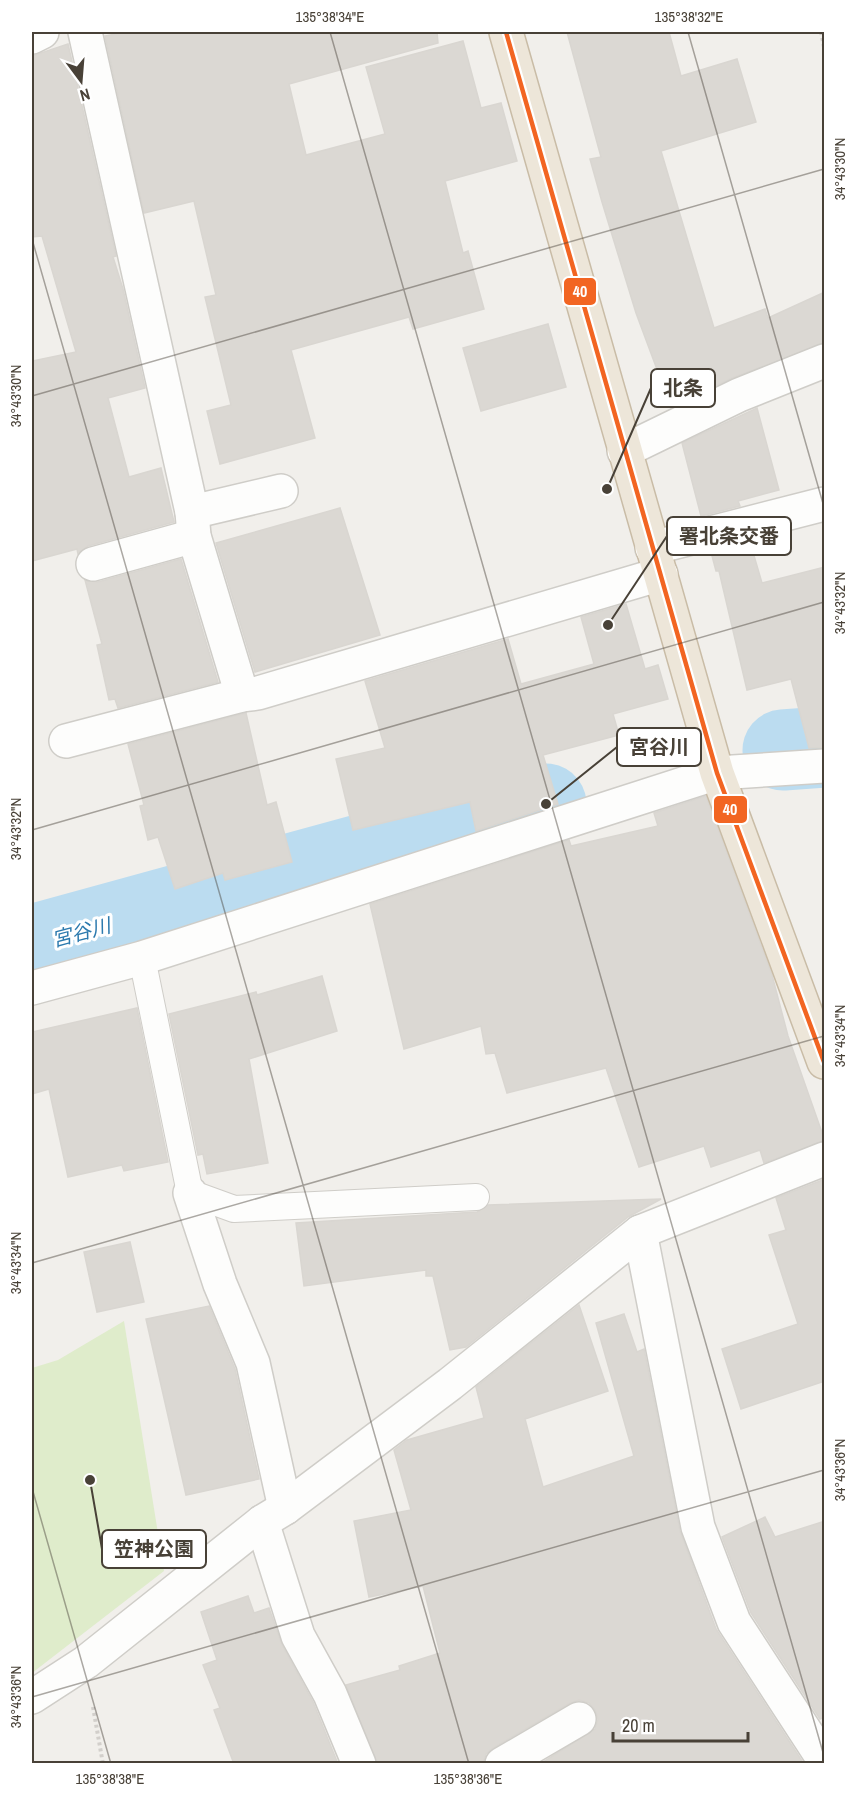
<svg xmlns="http://www.w3.org/2000/svg" width="856" height="1795" font-family="'Archivo Narrow','Noto Sans JP',sans-serif">
<style>
.green{fill:#dfeccb}
.lines{fill:none;stroke-linecap:round;stroke-linejoin:round}
.river{stroke:#bbdcf0;stroke-width:81}
.building{fill:#dbd8d3;stroke:#d9d6d1;stroke-width:1.5}
.lane-casing{stroke:#cfcdc8;stroke-width:28}
.street-casing{stroke:#cfcdc8;stroke-width:36}
.highway-casing{stroke:#c9bca6;stroke-width:36}
.path{stroke:#d2cfcb;stroke-width:4;stroke-dasharray:3 3;stroke-linecap:butt}
.lane{stroke:#fdfdfc;stroke-width:26}
.street{stroke:#fdfdfc;stroke-width:33}
.highway{stroke:#ede6d9;stroke-width:33}
.bus-1-casing{stroke:#fff;stroke-width:9}
.bus-1{stroke:#f26522;stroke-width:4.5}
.ticks{fill:none;stroke:#484137;stroke-width:1.5;stroke-opacity:0.45}
.labels{text-anchor:middle;dominant-baseline:central;stroke-width:6;stroke-linejoin:round;paint-order:stroke}
.water-label{font-size:20px;font-style:italic;fill:#2c7aae;stroke:#fff}
.leader{fill:none;stroke:#484137;stroke-width:2}
.callout-dot{fill:#484137;stroke:#fff;stroke-width:2}
.callout{fill:#fff;stroke:#484137;stroke-width:2}
.callout-label{font-size:20px;text-anchor:middle;font-weight:bold;fill:#484137}
.line-badge{stroke:#fff;stroke-width:2}
.badge-label{font-size:16px;text-anchor:middle;font-weight:bold;fill:#fff}
.neatline{fill:none;stroke:#484137;stroke-width:2}
.ticks-label{font-size:15px;text-anchor:middle;fill:#484137}
</style>
<rect width="100%" height="100%" fill="#f1efeb"/>
<path class="green" d="M124,1321L164,1571L32,1673V1368L58,1360Z"/>
<g class="lines">
<g class="river">
<path d="M783,750L824,747"/>
<path d="M32,945L546,804"/>
</g>
</g>
<g class="building">
<path d="M125,32H437L438,43L289,84L306,155L385,134L366,67L463,41L481,108L501,103L517,161L445,181L463,253L468,251L484,309L413,329L409,317L291,350L315,438L220,464L207,411L231,405L205,297L216,295L194,201L144,213L105,36Z"/>
<path d="M567,32H669L681,76L737,59L756,122L661,151L714,328L765,309L768,318L825,292V343L732,378L671,407L636,313L602,202L590,159L601,157Z"/>
<path d="M68,44L116,256L113,257L123,289L145,388L108,398L129,477L161,468L174,522L88,546L78,554L77,549L32,561V361L76,352L42,236L32,237V56Z"/>
<path d="M548,324L566,387L481,411L463,348Z"/>
<path d="M757,408L779,490L738,501L740,506L701,516L682,443Z"/>
<path d="M340,508L380,635L255,672L216,543Z"/>
<path d="M750,542L762,583L825,567V748H809L791,679L747,690L719,571H716L711,552Z"/>
<path d="M181,559L218,682L118,708L115,699L109,700L97,645L102,644L85,580L98,582Z"/>
<path d="M626,604L645,669L658,665L668,699L613,714L619,735L543,755L558,804L476,831L470,802L353,830L336,759L385,748L365,681L508,639L521,684L594,664L581,617Z"/>
<path d="M246,713L267,805L276,802L292,862L225,880L223,873L175,889L158,837L148,840L140,806L144,805L128,744Z"/>
<path d="M706,796L772,975L788,1036L825,1141L764,1163L760,1150L711,1167L704,1146L639,1167L606,1068L507,1093L495,1053L486,1054L481,1026L404,1049L370,904L569,840L571,846L658,826L654,813Z"/>
<path d="M322,976L337,1031L249,1059L268,1163L207,1174L203,1154L198,1155L169,1014L256,992L257,995Z"/>
<path d="M137,1008L168,1162L124,1171L122,1165L68,1177L49,1089L32,1094V1032Z"/>
<path d="M825,1179V1381L741,1409L722,1349L798,1324L769,1235L786,1230L776,1198Z"/>
<path d="M661,1199L628,1217L466,1347L450,1350L433,1276H426V1270L304,1286L296,1223L477,1212L488,1205Z"/>
<path d="M130,1242L144,1302L97,1312L84,1252Z"/>
<path d="M579,1305L608,1391L525,1419L543,1487L634,1456L596,1323L624,1314L637,1352L644,1349L680,1531L716,1629L804,1764H540L595,1729L598,1719L595,1710L589,1703L579,1700L570,1703L493,1748L486,1754L483,1764H377L346,1685L400,1670L399,1666L440,1653L423,1586L369,1597L354,1521L411,1510L394,1450L407,1440L484,1418L476,1387Z"/>
<path d="M209,1306L235,1369L259,1479L186,1495L146,1319Z"/>
<path d="M765,1517L775,1537L825,1521V1717L820,1719L751,1613L722,1537Z"/>
<path d="M248,1596L254,1613L269,1608L282,1645L313,1702L338,1764H234L214,1710L220,1708L203,1665L217,1660L201,1612Z"/>
</g>
<g class="lines">
<defs>
<path id="lane" d="M142,958L190,1193L234,1209L476,1197"/>
<g id="street">
<path d="M85,32L192,512L194,536L242,695L258,693L661,574"/>
<path d="M32,37L42,32"/>
<path d="M624,451L739,395L824,361"/>
<path d="M192,512L281,491"/>
<path d="M652,548L824,504"/>
<path d="M93,564L194,536"/>
<path d="M66,741L242,695"/>
<path d="M32,988L142,958L717,773L824,766"/>
<path d="M190,1193L220,1284L253,1363L285,1508"/>
<path d="M640,1232L698,1527L734,1622L824,1760"/>
<path d="M262,1522L298,1636L330,1694L359,1764"/>
<path d="M32,1697L86,1662L262,1522L285,1508L450,1384L640,1232L824,1159"/>
<path d="M502,1764L579,1719"/>
</g>
<path id="highway" d="M506,32L717,773L824,1062"/>
</defs>
<use href="#lane" class="lane-casing"/>
<use href="#street" class="street-casing"/>
<use href="#highway" class="highway-casing"/>
<g class="path">
<path d="M821,32L824,47"/>
<path d="M93,1707L103,1764"/>
</g>
<use href="#lane" class="lane"/>
<use href="#street" class="street"/>
<use href="#highway" class="highway"/>
<defs>
<path id="bus-1" d="M506,32L717,773L824,1062"/>
</defs>
<use href="#bus-1" class="bus-1-casing"/>
<use href="#bus-1" class="bus-1"/>
</g>
<path class="ticks" d="M330,32L824,1756M688,32L824,507M32,239L469,1764M32,396L824,169M32,830L824,602M32,1263L824,1036M32,1488L111,1764M32,1697L824,1470"/>
<g class="labels">
<g class="water-label">
<text transform="translate(81 932) rotate(-15)">宮谷川</text>
</g>
</g>
<path class="leader" d="M607 489L651 388M608 625L667 536M546 804L617 747M90 1480L102 1549"/>
<g class="callout-dot">
<circle cx="607" cy="489" r="6"/>
<circle cx="608" cy="625" r="6"/>
<circle cx="546" cy="804" r="6"/>
<circle cx="90" cy="1480" r="6"/>
</g>
<g class="callout">
<rect x="651" y="369" width="64" height="38" rx="6"/>
<rect x="667" y="517" width="124" height="38" rx="6"/>
<rect x="617" y="728" width="84" height="38" rx="6"/>
<rect x="102" y="1530" width="104" height="38" rx="6"/>
</g>
<g class="callout-label">
<text x="683" y="395">北条</text>
<text x="729" y="543">署北条交番</text>
<text x="659" y="754">宮谷川</text>
<text x="154" y="1556">笠神公園</text>
</g>
<g class="line-badge">
<rect x="563" y="277" width="34" height="29" rx="6" fill="#f26522"/>
<rect x="713" y="795" width="35" height="29" rx="6" fill="#f26522"/>
</g>
<g class="badge-label">
<text x="580" y="297">40</text>
<text x="730" y="815">40</text>
</g>
<rect width="856" height="1795" fill="none" stroke="#ffffff" stroke-width="66"/>
<g transform="translate(81 81) rotate(164)" stroke="#ffffff" stroke-width="4.5" paint-order="stroke">
<path d="M0-4.5L10 22L0 15L-10 22Z" fill="#484137"/>
<text y="-9" font-size="16" font-weight="bold" text-anchor="middle" fill="#484137">N</text>
</g>
<path d="M613 1732v9h135v-9" fill="none" stroke="#484137" stroke-width="3"/>
<text x="622" y="1732" font-size="18" fill="#484137" stroke="#ffffff" stroke-width="4.5" paint-order="stroke">20 m</text>
<rect x="33" y="33" width="790" height="1729" class="neatline"/>
<g class="ticks-label">
<text x="330" y="22">135°38'34"E</text>
<text x="689" y="22">135°38'32"E</text>
<text transform="translate(840 169) rotate(-90)" y="5">34°43'30"N</text>
<text transform="translate(16 396) rotate(-90)" y="5">34°43'30"N</text>
<text transform="translate(840 603) rotate(-90)" y="5">34°43'32"N</text>
<text transform="translate(16 829) rotate(-90)" y="5">34°43'32"N</text>
<text transform="translate(840 1036) rotate(-90)" y="5">34°43'34"N</text>
<text transform="translate(16 1263) rotate(-90)" y="5">34°43'34"N</text>
<text transform="translate(840 1470) rotate(-90)" y="5">34°43'36"N</text>
<text transform="translate(16 1697) rotate(-90)" y="5">34°43'36"N</text>
<text x="110" y="1784">135°38'38"E</text>
<text x="468" y="1784">135°38'36"E</text>
</g>
</svg>
